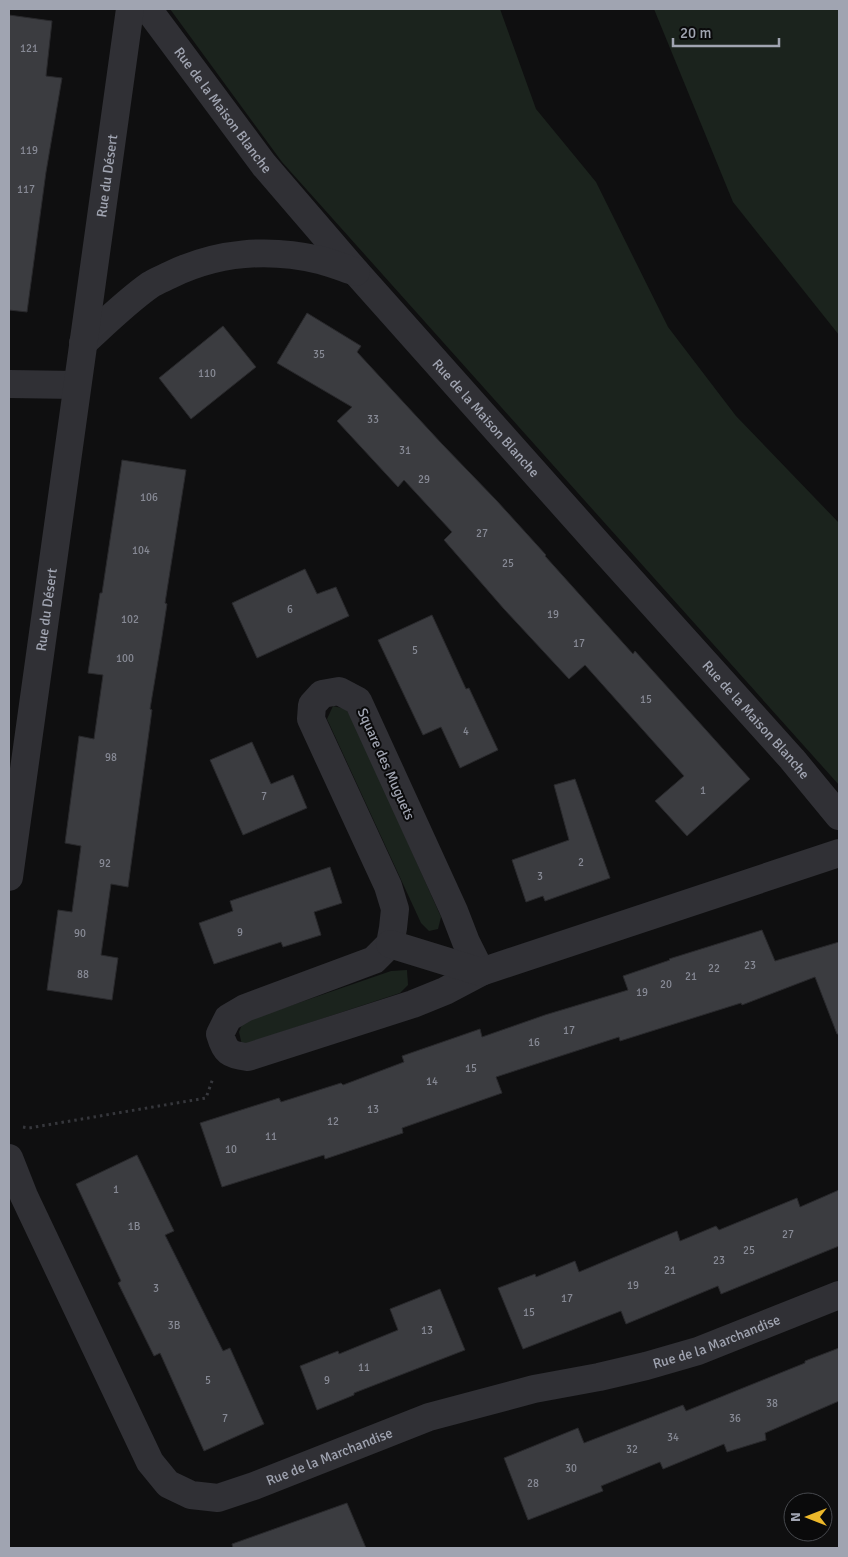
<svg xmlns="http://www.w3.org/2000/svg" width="848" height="1557" font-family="Signika,sans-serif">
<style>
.green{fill:#1b231d}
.building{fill:#3b3c40;stroke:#29292c}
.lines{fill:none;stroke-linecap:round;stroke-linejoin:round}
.path{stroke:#36373c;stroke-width:3;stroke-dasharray:2.5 4;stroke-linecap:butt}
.minor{stroke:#303035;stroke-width:28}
.labels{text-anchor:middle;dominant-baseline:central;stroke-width:4;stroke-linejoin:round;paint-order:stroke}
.number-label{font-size:11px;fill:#878a95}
.street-label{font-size:14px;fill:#a0a4b1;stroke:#0a0a0b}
</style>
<rect width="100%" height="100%" fill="#0f0f10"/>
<g class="green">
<path d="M170,9H500L536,109L596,182L668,327L736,416L839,523V785L282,162Z"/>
<path d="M654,9H839V335L733,202Z"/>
<path d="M333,706L346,709L354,722L441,917L438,929L429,931L421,923L327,719Z"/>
<path d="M407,970L408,985L400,993L242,1045L239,1032L243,1022L391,971Z"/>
</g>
<g class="building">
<path d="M9,15L52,21L46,76L62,78L46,172L27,312L9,310Z"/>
<path d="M307,313L361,346L357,352L442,444L497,501L546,555L545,556L633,654L635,651L750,779L687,836L655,801L684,776L585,665L569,679L504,609L444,540L452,532L404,480L398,487L337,421L352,407L277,363Z"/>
<path d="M223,326L256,367L191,419L159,378Z"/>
<path d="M122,460L186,470L165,603L167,604L161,643L150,709L152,710L128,887L111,884L101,955L118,958L112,1000L47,990L58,910L72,912L81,846L65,843L79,736L94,739L103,675L88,673L100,593H102Z"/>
<path d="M305,569L317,594L336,587L349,616L257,658L232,603Z"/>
<path d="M432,615L466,689L469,688L498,750L460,768L441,727L423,735L378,640Z"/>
<path d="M252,742L271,784L293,775L307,808L243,835L210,760Z"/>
<path d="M575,779L610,878L545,901L543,896L526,902L512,860L569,840L554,785Z"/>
<path d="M330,867L342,903L314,912L321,935L283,947L281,942L214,964L199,923L233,911L230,901Z"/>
<path d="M762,930L775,961L839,942V1034H837L815,977L742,1005L741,1003L620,1041L619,1037L496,1077L502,1093L402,1128L403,1133L325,1159L324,1155L222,1187L200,1123L279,1098L281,1102L341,1083L343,1085L404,1062L402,1056L480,1029L482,1037L545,1015L628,990L623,976L670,960L669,959Z"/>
<path d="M137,1155L174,1231L165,1235L223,1351L230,1348L264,1424L204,1451L160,1353L154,1356L118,1283L121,1281L76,1184Z"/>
<path d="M839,1190V1246L721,1294L718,1286L626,1324L621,1311L523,1349L498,1288L535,1274L536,1277L575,1261L579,1272L677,1231L680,1241L716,1226L719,1230L797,1198L800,1207Z"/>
<path d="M440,1289L465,1350L354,1393V1395L317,1410L300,1366L338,1351L339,1354L398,1330L390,1309Z"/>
<path d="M839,1348V1401L765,1433L766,1440L727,1452L724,1444L663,1469L660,1462L601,1486L603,1491L528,1520L504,1458L578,1428L584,1443L683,1405L686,1411L805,1363V1361Z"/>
<path d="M347,1503L366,1548H233L232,1544Z"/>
</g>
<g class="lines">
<path class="path" d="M23,1127L29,1128L206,1098L213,1078"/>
<g class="minor">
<path id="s1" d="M148,9L264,165L356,272L601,547L792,759L839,816"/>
<path d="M83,343C105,323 126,302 150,285C156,281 164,278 170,275C217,252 269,248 320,260C332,263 344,268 356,272"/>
<path d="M9,384L77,385"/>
<path d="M339,691L358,701L454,911L466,942L481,972L445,991L413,1004L248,1057C229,1055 225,1052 220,1034L228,1018L245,1008L374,960L390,944L393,928L395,909L388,886L311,719L312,705L322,694Z"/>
<path id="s2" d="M9,877L130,9"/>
<path d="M390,944L481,972L839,853"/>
<path id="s3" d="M9,1158L24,1196L150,1462L168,1484L191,1495L218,1498L254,1486L429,1417L534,1389L599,1377L646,1366L698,1351L839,1295"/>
</g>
</g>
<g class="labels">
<g class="number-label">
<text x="29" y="48">121</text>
<text x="29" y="150">119</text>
<text x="26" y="189">117</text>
<text x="319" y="354">35</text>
<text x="207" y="373">110</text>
<text x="373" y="419">33</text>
<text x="405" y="450">31</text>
<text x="424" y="479">29</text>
<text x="149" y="497">106</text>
<text x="482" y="533">27</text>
<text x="141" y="550">104</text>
<text x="508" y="563">25</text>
<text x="290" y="609">6</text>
<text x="553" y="614">19</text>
<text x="130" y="619">102</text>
<text x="579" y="643">17</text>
<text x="415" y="650">5</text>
<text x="125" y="658">100</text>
<text x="646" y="699">15</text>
<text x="466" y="731">4</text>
<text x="111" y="757">98</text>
<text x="703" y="790">1</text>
<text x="264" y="796">7</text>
<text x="581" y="862">2</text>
<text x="105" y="863">92</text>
<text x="540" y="876">3</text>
<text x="240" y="932">9</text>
<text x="80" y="933">90</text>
<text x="750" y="965">23</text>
<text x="714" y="968">22</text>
<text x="83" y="974">88</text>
<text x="691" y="976">21</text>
<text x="666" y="984">20</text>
<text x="642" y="992">19</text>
<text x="569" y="1030">17</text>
<text x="534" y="1042">16</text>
<text x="471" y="1068">15</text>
<text x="432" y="1081">14</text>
<text x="373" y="1109">13</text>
<text x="333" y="1121">12</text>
<text x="271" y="1136">11</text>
<text x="231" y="1149">10</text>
<text x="116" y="1189">1</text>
<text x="134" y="1226">1B</text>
<text x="788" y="1234">27</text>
<text x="749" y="1250">25</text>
<text x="719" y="1260">23</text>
<text x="670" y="1270">21</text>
<text x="633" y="1285">19</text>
<text x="156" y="1288">3</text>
<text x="567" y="1298">17</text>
<text x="529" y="1312">15</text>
<text x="174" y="1325">3B</text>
<text x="427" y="1330">13</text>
<text x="364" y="1367">11</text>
<text x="208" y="1380">5</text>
<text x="327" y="1380">9</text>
<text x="772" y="1403">38</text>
<text x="225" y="1418">7</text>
<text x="735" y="1418">36</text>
<text x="673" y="1437">34</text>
<text x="632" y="1449">32</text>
<text x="571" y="1468">30</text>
<text x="533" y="1483">28</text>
</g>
<g class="street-label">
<text stroke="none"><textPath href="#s1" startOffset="126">Rue de la Maison Blanche</textPath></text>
<text stroke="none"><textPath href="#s2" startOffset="708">Rue du Désert</textPath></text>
<text stroke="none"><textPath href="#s1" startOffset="531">Rue de la Maison Blanche</textPath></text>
<text stroke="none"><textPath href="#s2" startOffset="270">Rue du Désert</textPath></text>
<text stroke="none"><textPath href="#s1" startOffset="936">Rue de la Maison Blanche</textPath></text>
<text transform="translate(386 764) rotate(66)">Square des Muguets</text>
<text stroke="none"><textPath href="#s3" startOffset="940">Rue de la Marchandise</textPath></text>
<text stroke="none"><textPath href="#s3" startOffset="535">Rue de la Marchandise</textPath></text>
</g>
</g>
<rect width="848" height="1557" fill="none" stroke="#a0a4b1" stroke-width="20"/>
<g transform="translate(808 1517) rotate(270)"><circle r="24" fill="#0a0a0b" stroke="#46484d"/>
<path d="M0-4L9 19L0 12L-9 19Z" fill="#edb82a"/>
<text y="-8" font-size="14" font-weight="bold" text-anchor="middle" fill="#a0a4b1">N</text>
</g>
<path d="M673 38v8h106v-8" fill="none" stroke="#a0a4b1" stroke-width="2.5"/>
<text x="680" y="38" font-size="15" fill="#a0a4b1" stroke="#0a0a0b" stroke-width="4" paint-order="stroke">20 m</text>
</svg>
